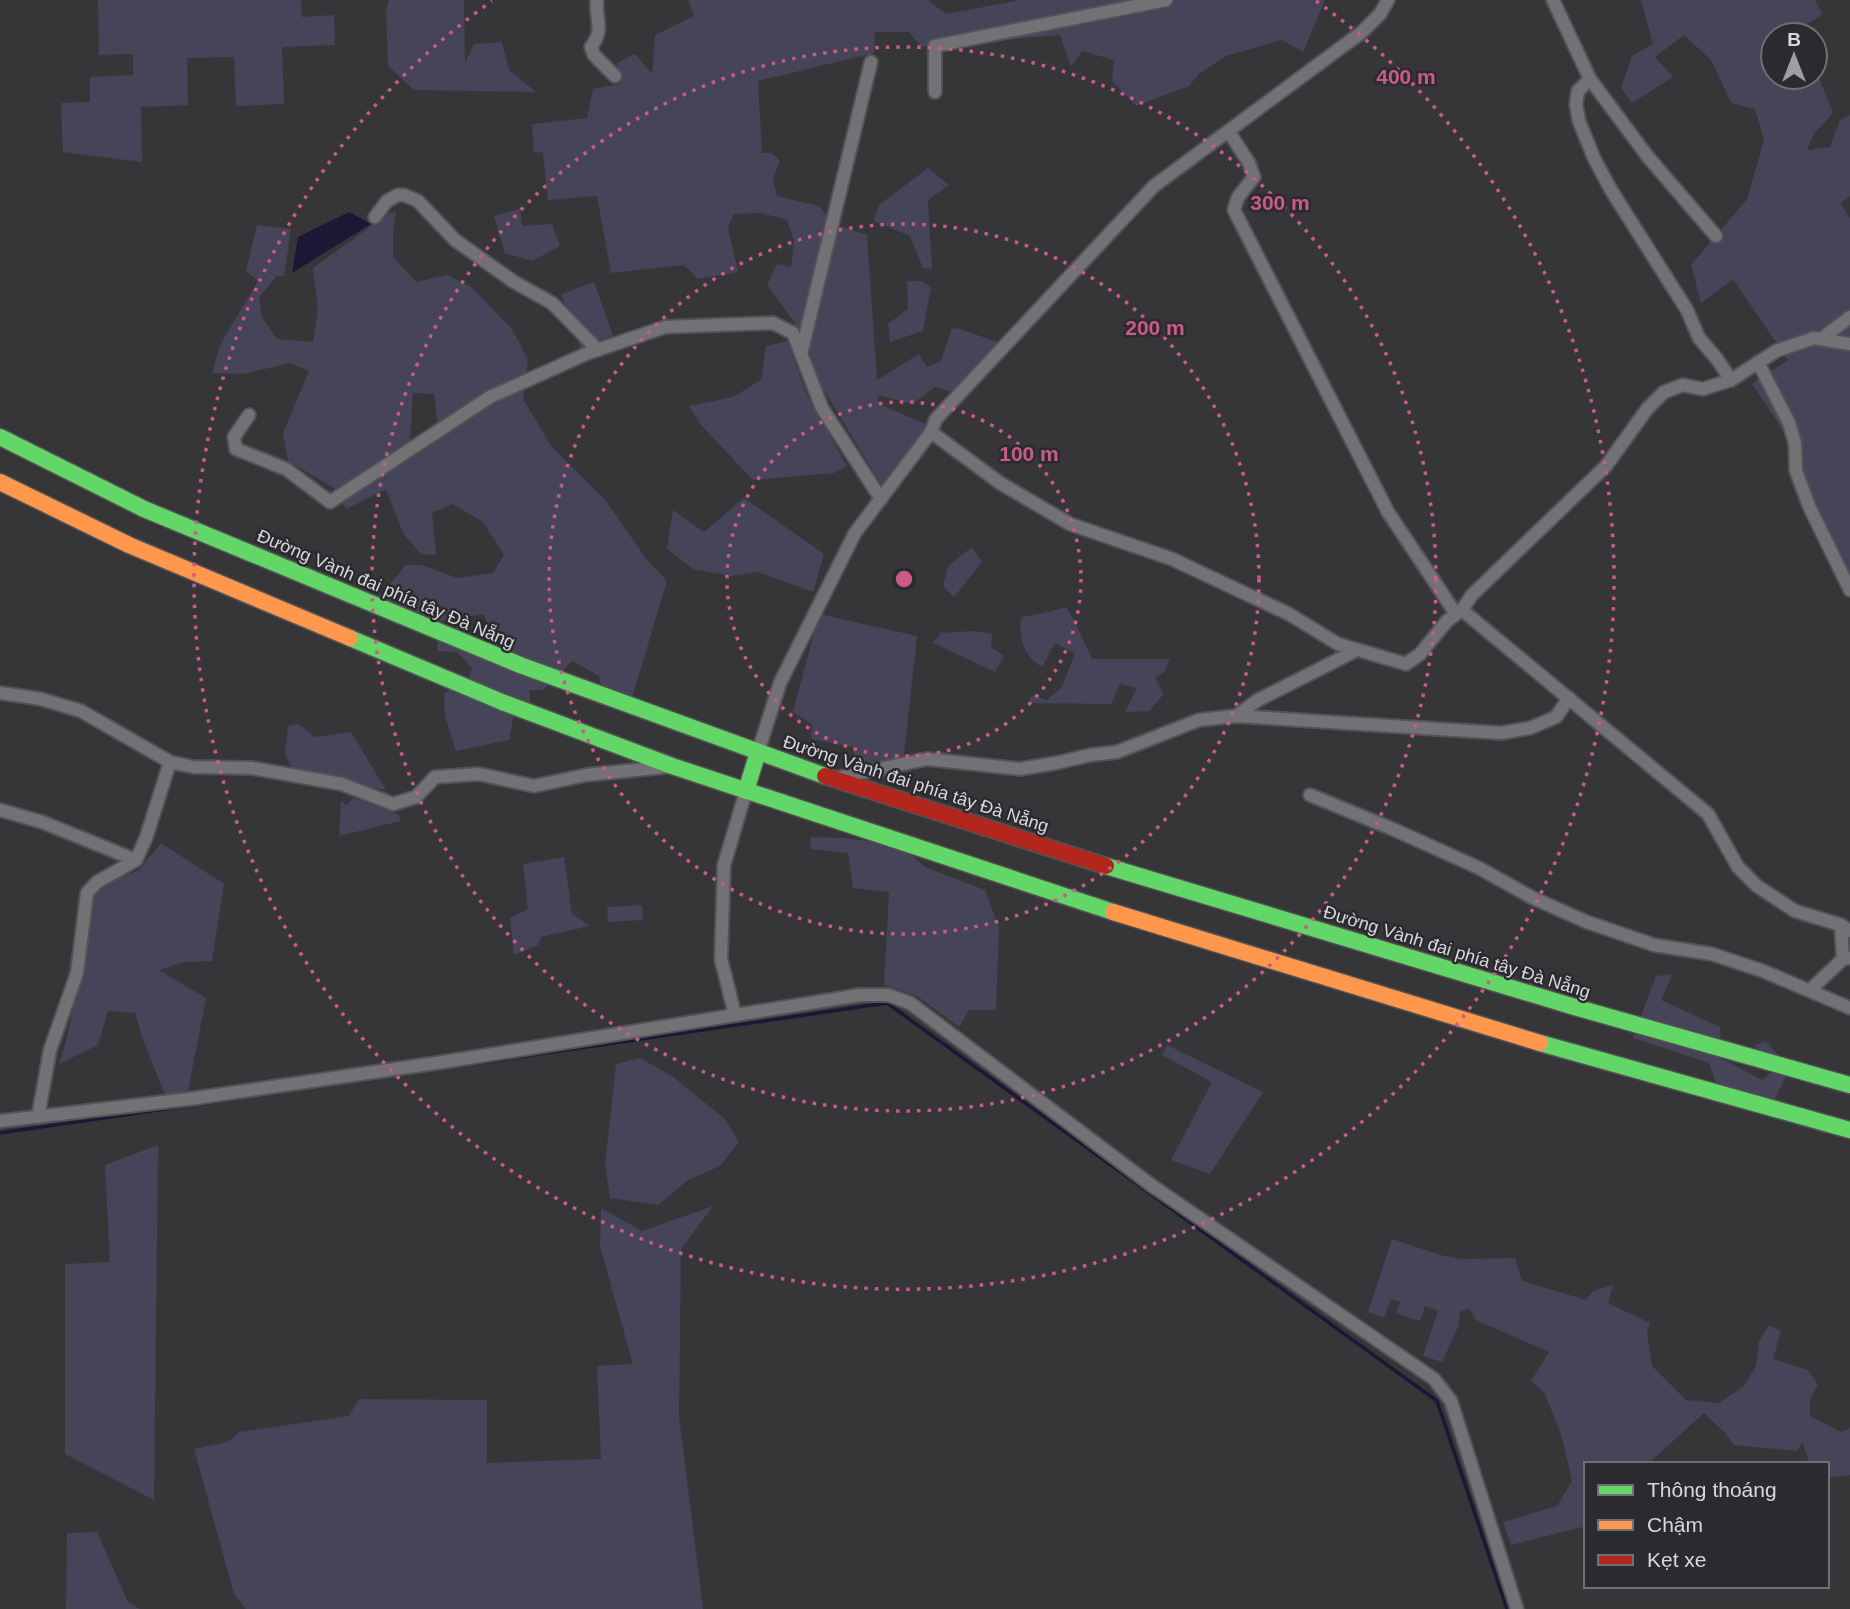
<svg xmlns="http://www.w3.org/2000/svg" width="1850" height="1609" font-family="Arial,sans-serif">
<style>
.green{fill:#454459}
.water{fill:#1d1735}
.lines{fill:none;stroke-linecap:round;stroke-linejoin:round}
.stream{stroke:#1d1735;stroke-width:3.5}
.street-casing{stroke:#535355;stroke-width:16}
.fast-casing{stroke:#535355;stroke-width:19}
.slow-casing{stroke:#535355;stroke-width:19}
.jam-casing{stroke:#535355;stroke-width:19}
.street{stroke:#717176;stroke-width:12}
.fast{stroke:#63d668;stroke-width:16}
.slow{stroke:#ff974d;stroke-width:16}
.jam{stroke:#b3261e;stroke-width:16}
.ring{fill:none;stroke:#ca5b88;stroke-width:3.5;stroke-dasharray:3.5 7}
.labels{text-anchor:middle;dominant-baseline:central;stroke-width:5;stroke-linejoin:round;paint-order:stroke}
.street-label{font-size:18px;fill:#d8d8db;stroke:#2b2b2f}
.centre{fill:#ca5b88;stroke:#2b2b2f;stroke-width:3.5}
.ring-label{font-size:21px;text-anchor:middle;font-weight:bold;fill:#ca5b88;stroke:#2b2b2f;stroke-width:5;stroke-linejoin:round;paint-order:stroke}
</style>
<rect width="100%" height="100%" fill="#363638"/>
<g class="green">
<path d="M98,0H301L302,17L334,15L335,45L282,47L284,104L236,106L234,57L187,58L188,105L141,107L142,162L63,152L61,103L90,102V77L133,75V54L99,55Z"/>
<path d="M389,0H464L465,63L474,44L502,42L509,70L536,92L414,90L388,66L386,10Z"/>
<path d="M688,0H928L946,14L1020,0H1325L1303,52L1282,40L1226,56L1200,73L1189,86L1136,106L1112,81L1114,60L1082,51L1071,67L1060,35L921,47L909,32H875L874,53L758,81L762,153H772L780,161L773,178L777,196L819,206L834,224L867,235L877,380L919,354L927,367L941,361L952,328L960,329L997,342L953,392L935,387L912,404L878,395L879,404L928,425L882,486L819,382L805,337L767,285L777,264L791,267L794,242L787,220L761,213L734,214L728,227L738,272L698,279L684,265L611,273L597,196L548,200L543,152L534,153L532,124L587,118L593,89L620,84L617,63L635,54L652,74L655,35L694,16Z"/>
<path d="M1641,0H1815L1823,14L1801,28L1803,35H1773V77H1815V67L1833,113L1813,135L1807,150L1830,147L1840,120L1850,115V196L1841,203L1850,219V597L1795,487L1787,436L1752,384L1788,360L1733,279L1701,303L1691,265L1747,199L1764,140L1755,109L1731,103L1711,60L1684,35L1655,57L1673,77L1632,103L1621,88L1632,56L1653,44Z"/>
<path d="M928,168L949,185L928,200L932,269L923,268L910,236L874,221L879,205Z"/>
<path d="M520,209L522,226L552,224L560,246L532,261L505,253L494,216Z"/>
<path d="M396,211L393,232V257L416,282L447,275L470,286L512,329L528,359L523,399L552,447L606,501L647,560L667,581L631,701L603,695L599,676L572,661L543,690H529L532,716L514,714L509,740L456,751L445,716L444,693L467,682L472,668L457,652L437,651L439,632L459,627L475,656H487L492,636L484,614L402,627L379,597L406,565H422L457,578L493,573L504,555L483,522L452,504L432,513L436,555L421,554L403,533L386,489L346,509L342,502L448,434L437,419L434,394L413,393L410,440L337,490L288,461L283,433L309,371L290,363L243,374L212,373L220,345L258,281L246,271L257,225L291,229L284,276H277L259,297L262,317L277,339L313,342L318,309L313,268L389,213Z"/>
<path d="M907,281H922L931,288L923,331L890,342L888,324L908,309Z"/>
<path d="M594,282L613,336L581,348L561,294Z"/>
<path d="M787,341L808,397L847,466L834,473L753,480L700,424L689,406L733,397L761,380L766,346Z"/>
<path d="M744,498L824,554L813,592L758,572L731,576L693,569L667,549L673,510L704,532Z"/>
<path d="M972,547L982,562L954,597L943,586L948,566Z"/>
<path d="M1066,607L1075,622L1092,659H1170L1165,671L1155,678L1164,694L1149,711L1125,712L1137,688L1120,684L1111,704L1029,703L1031,695L1047,700L1062,687L1075,653L1055,643L1042,667C1023,655 1019,639 1021,617L1044,613Z"/>
<path d="M819,614L917,636L901,781L855,773L853,747L811,739L812,724L793,712Z"/>
<path d="M973,631L992,634L991,647L1004,656L995,672L933,643L941,633Z"/>
<path d="M298,724L315,737L351,732L386,790L293,770L285,754L288,726Z"/>
<path d="M354,798L399,815L401,821L339,836L341,801L346,805Z"/>
<path d="M811,837L845,838L901,846L925,867L985,890L999,928L996,1010H969L959,1027L917,996L884,985L889,892L853,888L848,853L810,849Z"/>
<path d="M161,843L224,884L212,961L184,962L159,970L206,998L188,1092L167,1099L143,1040L135,1013L108,1011L98,1045L59,1064C78,1008 79,947 91,890L139,870Z"/>
<path d="M564,857L572,914L590,926L541,937L538,945L514,955L510,918L528,909L523,864Z"/>
<path d="M642,905L643,920L608,922L607,907Z"/>
<path d="M1673,974L1661,1000L1720,1027L1721,1058L1762,1080L1771,1072L1755,1045L1766,1041L1790,1069L1769,1110L1721,1098L1709,1063L1633,1038L1656,976Z"/>
<path d="M1167,1045L1263,1092L1210,1174L1171,1160L1212,1082L1162,1055Z"/>
<path d="M640,1058L672,1076L724,1118L739,1142L720,1166L688,1180L658,1205L610,1198L605,1164L616,1064Z"/>
<path d="M158,1145L154,1500L65,1454V1264L110,1262L105,1165Z"/>
<path d="M713,1206L681,1249L679,1416L703,1609H246L234,1594L194,1449L228,1442L239,1432L349,1416L359,1399L487,1400V1463L601,1459L597,1366L633,1364L600,1246L601,1208L642,1231Z"/>
<path d="M1392,1239L1444,1256L1462,1259L1515,1258L1522,1281L1586,1300L1593,1291L1613,1285L1608,1303L1650,1323L1647,1333L1652,1366L1686,1400L1719,1403L1744,1386L1756,1366L1759,1341L1769,1325L1781,1331L1773,1359L1808,1370L1818,1385L1810,1400V1416L1841,1432L1850,1428V1475L1827,1478V1464H1810L1802,1442L1797,1451L1734,1445L1725,1433L1704,1413L1648,1464H1586V1526L1511,1545L1503,1522L1557,1506L1572,1481L1561,1434L1544,1392L1531,1381L1549,1352L1476,1320L1469,1308L1460,1312L1458,1327L1442,1362L1423,1356L1438,1311L1425,1306L1420,1321L1396,1313L1400,1302L1391,1299L1384,1318L1368,1312Z"/>
<path d="M97,1532L128,1602L140,1609H66L67,1533Z"/>
</g>
<path class="water" d="M349,212L371,224L292,273L298,237Z"/>
<g class="lines">
<g class="stream">
<path d="M456,1066L887,1003L1437,1401L1507,1609"/>
<path d="M0,1133L240,1098"/>
</g>
<defs>
<g id="street">
<path d="M597,0C595,22 605,28 591,47L594,55L615,76"/>
<path d="M1553,0L1590,79L1648,157L1716,236"/>
<path d="M1590,79L1578,91L1576,104L1579,121L1594,158L1611,190L1687,310L1699,338L1717,359L1731,380"/>
<path d="M935,92V46L1166,0"/>
<path d="M1229,132L1249,163L1254,177L1238,197L1234,210L1388,512L1456,614"/>
<path d="M375,217L387,201L398,195H404L418,201L455,240L514,282L552,303L598,350"/>
<path d="M1821,339L1850,317"/>
<path d="M801,354L871,62"/>
<path d="M1758,362L1789,423L1795,443L1796,471L1809,506L1850,590"/>
<path d="M249,415L234,437L236,449L286,469L330,502L490,397L588,353L665,327L773,323L793,333L822,408L881,499"/>
<path d="M931,432L1000,483L1070,524L1172,559L1289,614L1338,644L1406,664L1420,654L1447,621L1462,610L1472,595L1606,466L1647,409L1664,392L1683,385L1703,389L1731,380L1776,351L1814,338L1850,344"/>
<path d="M1462,610L1708,814L1738,867L1757,886L1795,911L1841,925L1850,931"/>
<path d="M0,693L41,699L81,711L170,762L193,767L252,768L342,784L393,804L416,797L435,777L479,774L534,786L586,775L665,767"/>
<path d="M1236,716L1258,700L1357,650"/>
<path d="M758,752L780,683L855,533L931,432L936,419L1154,186L1362,32L1380,14L1388,0"/>
<path d="M836,778L927,759L1020,769L1056,763L1090,755L1117,752L1199,720L1236,716L1501,733L1530,728L1556,717L1569,698"/>
<path d="M1310,795L1395,830L1479,868L1533,898L1587,922L1654,945L1712,954L1763,971L1850,1008"/>
<path d="M0,810L42,822L136,860"/>
<path d="M1841,925L1843,959"/>
<path d="M1810,990L1843,959L1850,958"/>
<path d="M735,1015L721,959L724,865L746,791"/>
<path d="M38,1117L50,1050L77,973L87,893L97,882L136,860L146,838L170,762"/>
<path d="M0,1121L189,1099L443,1062L860,995H888L910,1003L1151,1185L1434,1379L1451,1401L1517,1609"/>
</g>
<g id="fast">
<path d="M0,437L144,509L520,665L825,776"/>
<path d="M350,638L502,702L672,766L1113,912"/>
<path d="M746,791L758,752"/>
<path d="M1106,866L1578,1008L1850,1085"/>
<path d="M1540,1043L1850,1130"/>
</g>
<g id="slow">
<path d="M0,482L129,545L350,638"/>
<path d="M1113,912L1540,1043"/>
</g>
<path id="jam" d="M825,776L1106,866"/>
</defs>
<use href="#street" class="street-casing"/>
<use href="#fast" class="fast-casing"/>
<use href="#slow" class="slow-casing"/>
<use href="#jam" class="jam-casing"/>
<use href="#street" class="street"/>
<use href="#fast" class="fast"/>
<use href="#slow" class="slow"/>
<use href="#jam" class="jam"/>
</g>
<g class="ring">
<circle cx="904" cy="579" r="177"/>
<circle cx="904" cy="579" r="355"/>
<circle cx="904" cy="579" r="532"/>
<path d="M1316 1A710 710 0 1 1 492 1"/>
</g>
<g class="labels">
<g class="street-label">
<text transform="translate(386 589) rotate(23)">Đường Vành đai phía tây Đà Nẵng</text>
<text transform="translate(916 784) rotate(18)">Đường Vành đai phía tây Đà Nẵng</text>
<text transform="translate(1457 952) rotate(17)">Đường Vành đai phía tây Đà Nẵng</text>
</g>
</g>
<circle cx="904" cy="579" r="10" class="centre"/>
<g class="ring-label">
<text x="1406" y="84">400 m</text>
<text x="1280" y="210">300 m</text>
<text x="1155" y="335">200 m</text>
<text x="1029" y="461">100 m</text>
</g>
<rect x="1584" y="1462" width="245" height="126" fill="#2b2b2f" stroke="#707074" stroke-width="2"/>
<rect x="1598" y="1485" width="35" height="10" fill="#63d668" stroke="#707074" stroke-width="2"/>
<text x="1647" y="1497" font-size="21" fill="#d8d8db">Thông thoáng</text>
<rect x="1598" y="1520" width="35" height="10" fill="#ff974d" stroke="#707074" stroke-width="2"/>
<text x="1647" y="1532" font-size="21" fill="#d8d8db">Chậm</text>
<rect x="1598" y="1555" width="35" height="10" fill="#b3261e" stroke="#707074" stroke-width="2"/>
<text x="1647" y="1567" font-size="21" fill="#d8d8db">Kẹt xe</text>
<g transform="translate(1794 56)"><circle r="33" fill="#2b2b2f" stroke="#707074" stroke-width="2"/>
<path d="M0-5L12 26L0 18L-12 26Z" fill="#9f9fa2"/>
<text y="-10" font-size="19" font-weight="bold" text-anchor="middle" fill="#d8d8db">B</text>
</g>
</svg>
